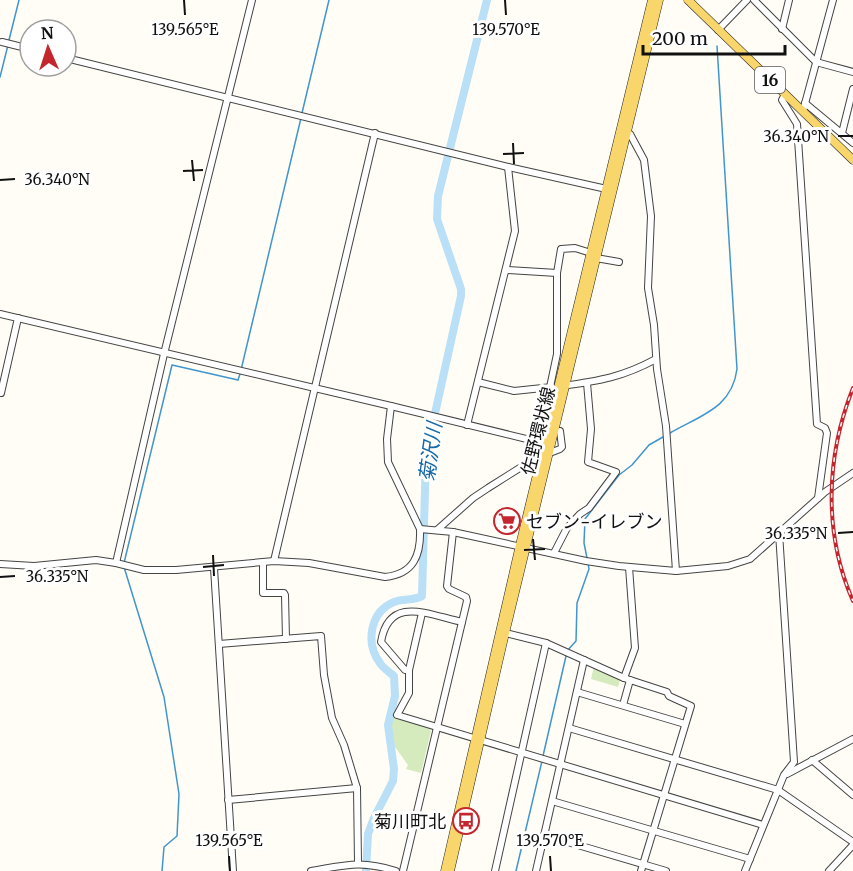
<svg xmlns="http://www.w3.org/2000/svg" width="853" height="871" font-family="Merriweather,'Noto Sans JP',serif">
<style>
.green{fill:#d5ebbd}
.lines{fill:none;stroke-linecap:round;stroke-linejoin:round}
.stream{stroke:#3f96cf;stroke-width:1.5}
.river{stroke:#b9e0f7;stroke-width:8}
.minor-casing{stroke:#444;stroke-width:8}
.major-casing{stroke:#222;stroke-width:9}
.minor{stroke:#fff;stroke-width:6}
.major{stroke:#f9d66b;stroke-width:8}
.rail-casing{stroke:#c4262e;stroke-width:4}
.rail{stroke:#fff;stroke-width:1.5;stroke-dasharray:4.5;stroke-linecap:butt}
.ticks{fill:none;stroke:#111;stroke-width:2}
.labels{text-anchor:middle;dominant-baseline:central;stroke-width:6;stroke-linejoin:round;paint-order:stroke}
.shield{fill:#fff;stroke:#585858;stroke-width:1.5}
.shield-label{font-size:16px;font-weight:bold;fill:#111}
.street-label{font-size:18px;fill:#111;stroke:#fff}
.poi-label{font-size:18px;fill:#111;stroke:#fff;text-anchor:start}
.water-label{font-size:20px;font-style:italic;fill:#1768a6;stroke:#fff}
.ticks-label{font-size:15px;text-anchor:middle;fill:#111;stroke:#fff;stroke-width:6;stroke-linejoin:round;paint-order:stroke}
</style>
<rect width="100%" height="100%" fill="#fffdf5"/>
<g class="green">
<path d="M594,666L620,679L618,687L591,679Z"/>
<path d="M391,717L429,728L431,731L421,773L406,769L408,765L390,740Z"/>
</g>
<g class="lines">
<g class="stream">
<path d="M9,40L19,0"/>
<path d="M0,77L8,45"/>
<path d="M302,113L329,0"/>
<path d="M241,370L301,118"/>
<path d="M670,433C701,415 732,408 737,369L717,46"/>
<path d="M587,558L584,543L585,519L619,475L632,465L649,445L663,437"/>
<path d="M124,563L172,365L238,380L240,374"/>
<path d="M124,567L164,697L179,794L177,836L164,847L162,871"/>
<path d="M567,651L576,641L577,603L589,569L588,563"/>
<path d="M543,756L566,656"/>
<path d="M516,871L542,761"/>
</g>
<path class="river" d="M366,871L368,834L374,818L393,781L394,769L388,725L395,696L394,676C389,672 383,668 380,663C365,643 370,612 394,602C403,598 414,601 422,596L426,454L461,296V289L437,219L438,196L487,0"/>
<defs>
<g id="minor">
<path d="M754,0L816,62"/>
<path d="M782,29L789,0"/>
<path d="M718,30L747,0"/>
<path d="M2,42L30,49"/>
<path d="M66,58L508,167L611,190"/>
<path d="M816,62L853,72"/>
<path d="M785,94L782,100L797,124L817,424L825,428L827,433L818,498"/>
<path d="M805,103L853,143"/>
<path d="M803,111L833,0"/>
<path d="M624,133L630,134L644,160L651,216L648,288L654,325L657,369L666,426L676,571"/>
<path d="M842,133L853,89"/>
<path d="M506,270L557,273"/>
<path d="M0,314L391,406L547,444"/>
<path d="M478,382L514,391L552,387"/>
<path d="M562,386C599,381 623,377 656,359"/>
<path d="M550,387L557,354V273L561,249L575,248L591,253L596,258L619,262"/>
<path d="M1,393L18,318"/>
<path d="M467,425L515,231L508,167"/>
<path d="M420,529L453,532L586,561L619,566L676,571L728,566L750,559L825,492L853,473"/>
<path d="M437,530L473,498L488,488L534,459L560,449L562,447L560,431"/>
<path d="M554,553L567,528L580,514L589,508L616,472L588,462L591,429L587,383"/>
<path d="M274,561L375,133"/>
<path d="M116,563L164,354L252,0"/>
<path d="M263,563V593H284L285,595L286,639"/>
<path d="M0,564L34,566L96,560L116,563L144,570H176L274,561L309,563L385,577C414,574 421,555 420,529L388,462L387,439L391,406"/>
<path d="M214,568L233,871"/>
<path d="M422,613L409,670V693L397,715L763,825"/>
<path d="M501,632L546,643L624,678L667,692L669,696L691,706L641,871"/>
<path d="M219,644L321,636L324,675L332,718L344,745L357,788L358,863"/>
<path d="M409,670H405L381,642C389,594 429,615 462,622"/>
<path d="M624,678L635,648L629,567"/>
<path d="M577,692L685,724"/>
<path d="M623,705L630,680"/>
<path d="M569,728L778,790L853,842"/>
<path d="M812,760L853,795"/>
<path d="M787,774L853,739"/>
<path d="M228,800L357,788"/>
<path d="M552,801L750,859"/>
<path d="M544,835L666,871"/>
<path d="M311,871C346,865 361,860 396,871"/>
<path d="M403,871L467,601L466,597L449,589L447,586L453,532"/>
<path d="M495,871L546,643"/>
<path d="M536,871L584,660"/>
<path d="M745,871L784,775L794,762L779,533"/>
<path d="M829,871L853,845"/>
</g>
<g id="major">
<path d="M688,0L853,160"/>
<path d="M445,871L520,545L652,0"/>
<path d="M450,871L505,633L659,0"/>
</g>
</defs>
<use href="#minor" class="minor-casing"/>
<use href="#major" class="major-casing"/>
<use href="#minor" class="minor"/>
<use href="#major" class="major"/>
<defs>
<path id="rail" d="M853,388C826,456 823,533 853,601"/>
</defs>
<use href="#rail" class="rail-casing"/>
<use href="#rail" class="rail"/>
</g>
<path class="ticks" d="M184,0L185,15M505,0L506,15M838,136H853M513,143L514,164M503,154L524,153M192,160L194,181M183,171L203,170M0,180L15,179M838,533L853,532M533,539L535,560M524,550L545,549M213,555L214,576M203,567L224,565M0,577L15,576M229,856L230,871M550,856L551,871"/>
<defs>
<symbol id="supermarket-ring" viewBox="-11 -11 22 22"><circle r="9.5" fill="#fff" stroke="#c4262e" stroke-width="1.5"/><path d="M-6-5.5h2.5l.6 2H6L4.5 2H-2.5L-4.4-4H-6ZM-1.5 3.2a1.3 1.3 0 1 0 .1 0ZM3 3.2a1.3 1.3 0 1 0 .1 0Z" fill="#c4262e"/></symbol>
<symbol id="bus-ring" viewBox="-11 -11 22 22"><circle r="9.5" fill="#fff" stroke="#c4262e" stroke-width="1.5"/><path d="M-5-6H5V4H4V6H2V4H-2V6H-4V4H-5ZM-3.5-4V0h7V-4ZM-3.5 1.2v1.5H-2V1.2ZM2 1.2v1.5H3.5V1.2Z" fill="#c4262e"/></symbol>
</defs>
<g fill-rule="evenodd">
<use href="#supermarket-ring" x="492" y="506" width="30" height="30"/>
<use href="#bus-ring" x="451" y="806" width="30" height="30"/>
</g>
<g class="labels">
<rect class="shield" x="755" y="67" width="30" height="26" rx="4.5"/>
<g class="shield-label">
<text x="770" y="80">16</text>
</g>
<g class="street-label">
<text transform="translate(538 431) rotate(-76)">佐野環状線</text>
</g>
<g class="poi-label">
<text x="526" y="521">セブン-イレブン</text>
<text x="446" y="821" text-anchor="end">菊川町北</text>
</g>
<g class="water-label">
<text transform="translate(430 452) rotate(-82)">菊沢川</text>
</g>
</g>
<g class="ticks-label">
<text x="185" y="35">139.565°E</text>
<text x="506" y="35">139.570°E</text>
<text x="796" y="142">36.340°N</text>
<text x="57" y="185">36.340°N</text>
<text x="796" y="539">36.335°N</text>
<text x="57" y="582">36.335°N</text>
<text x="229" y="846">139.565°E</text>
<text x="550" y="846">139.570°E</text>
</g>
<g transform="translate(48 48) rotate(357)"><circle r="28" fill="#ffffff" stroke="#a0a0a0" stroke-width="1.5"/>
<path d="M0-4.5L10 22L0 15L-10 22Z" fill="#c4262e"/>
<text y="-9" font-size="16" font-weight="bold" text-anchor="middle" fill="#111111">N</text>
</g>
<path d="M643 45v9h142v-9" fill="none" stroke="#111111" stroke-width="3"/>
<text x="652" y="45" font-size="18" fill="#111111" stroke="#ffffff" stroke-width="4.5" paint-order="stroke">200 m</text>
</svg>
